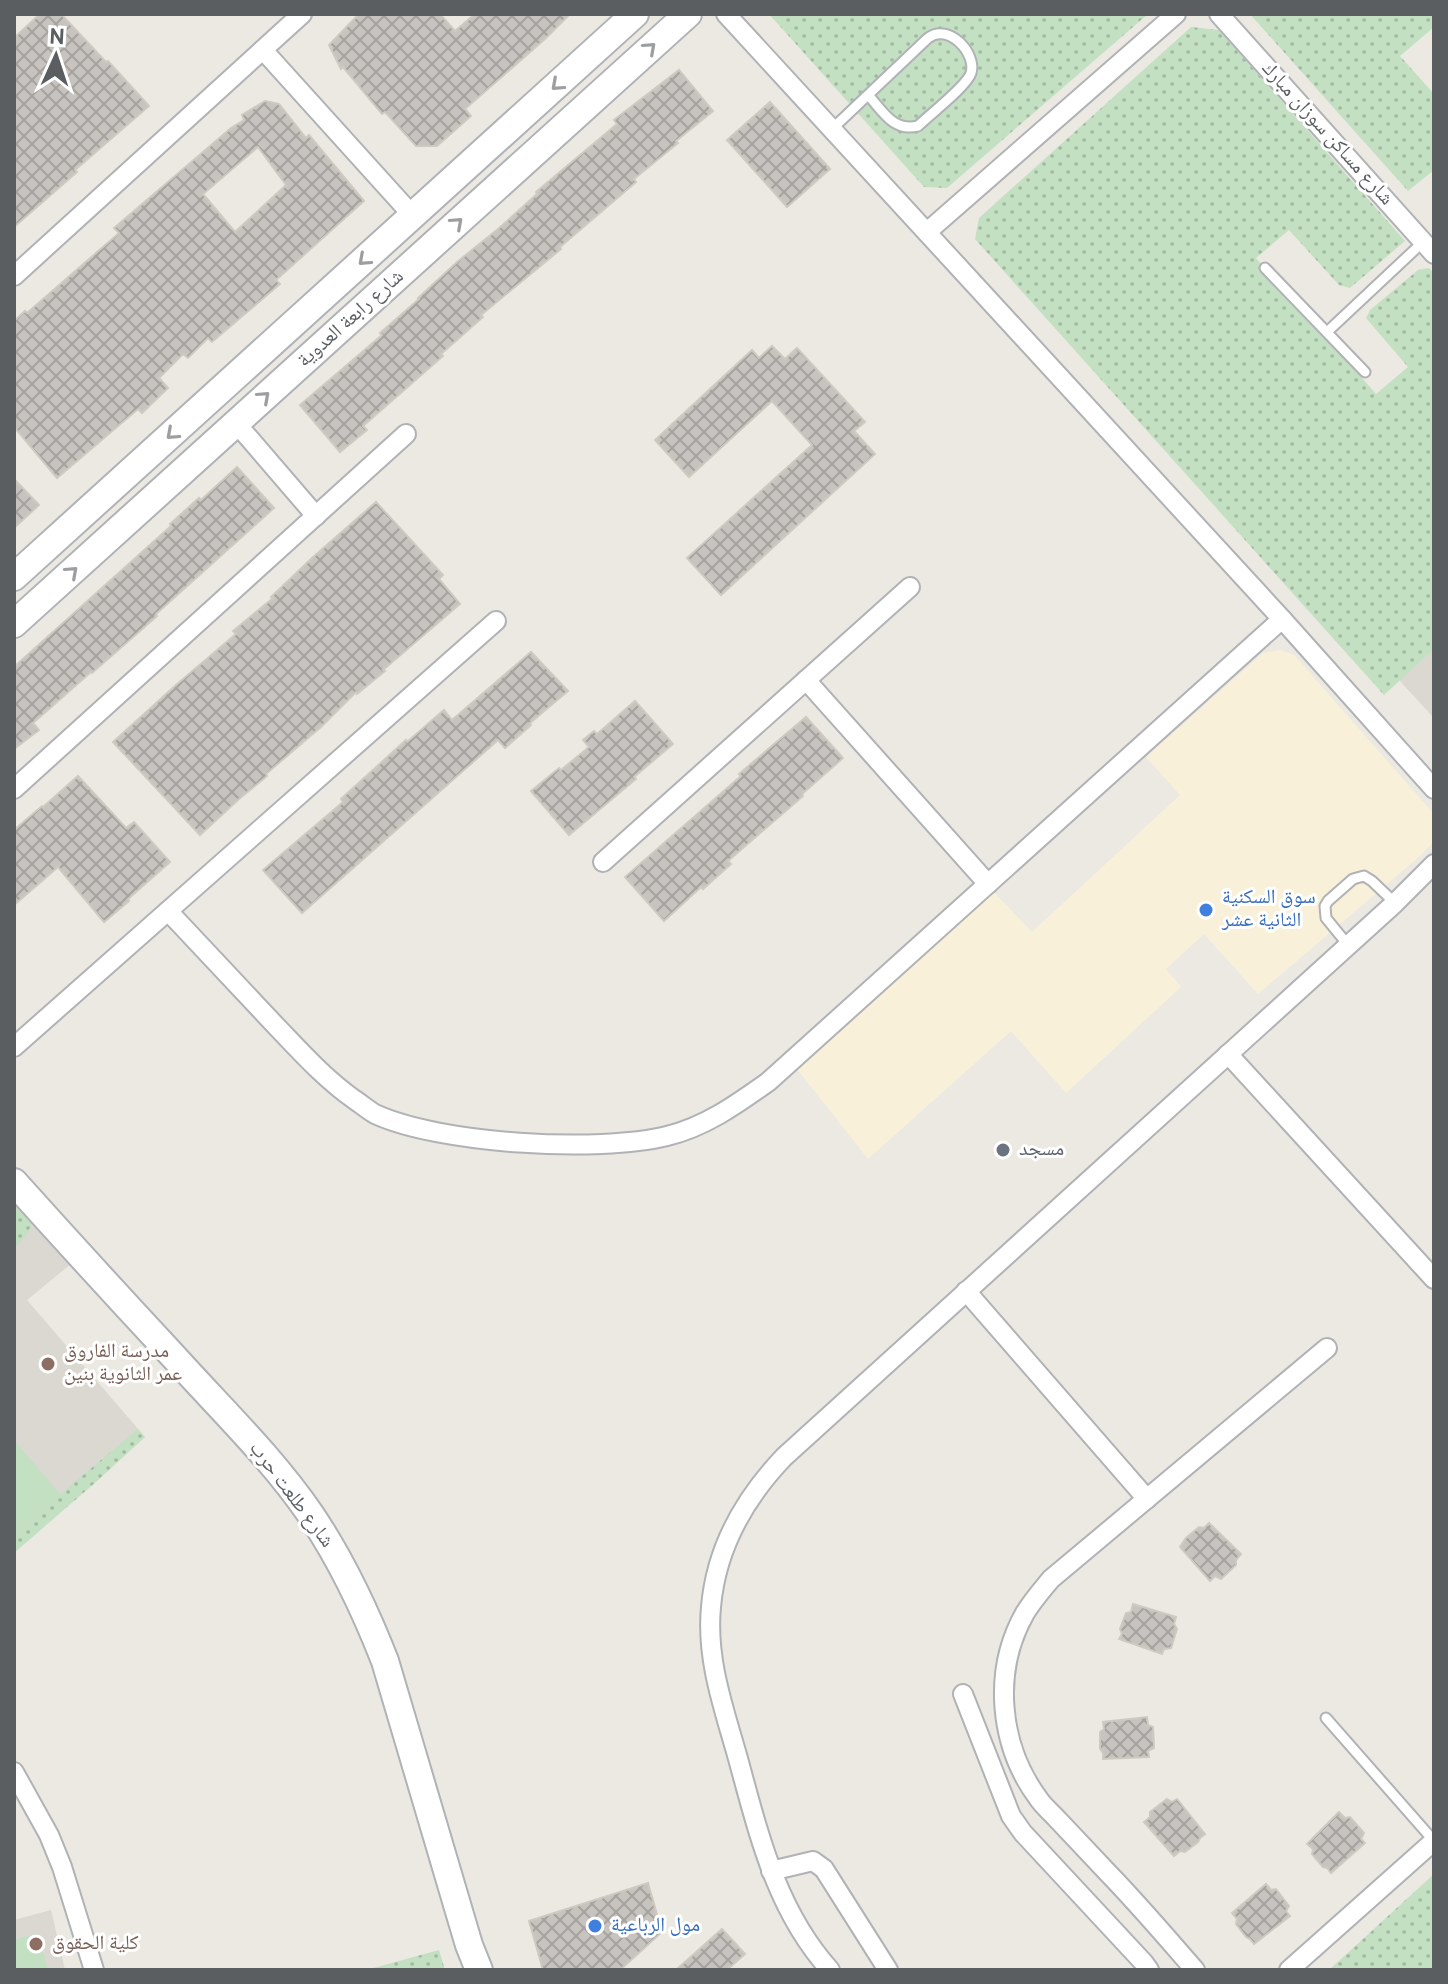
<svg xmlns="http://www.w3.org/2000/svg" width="1448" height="1984" font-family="Overpass,'Noto Naskh Arabic',sans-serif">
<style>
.commercial{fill:#f9f0da}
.education{fill:#dbd8d1}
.grass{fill:#c3e0c2}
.park{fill:url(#park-dots)}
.building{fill:url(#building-cross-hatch);stroke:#cfcac1;stroke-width:2;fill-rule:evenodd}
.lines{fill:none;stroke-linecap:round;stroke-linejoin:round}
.lane-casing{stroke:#b0b2b6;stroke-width:13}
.street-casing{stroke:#b0b2b6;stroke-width:22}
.secondary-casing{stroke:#afb2b6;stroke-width:30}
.lane{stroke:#fff;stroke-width:9}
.street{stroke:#fff;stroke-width:18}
.secondary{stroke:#fff;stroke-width:26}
.oneway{stroke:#9c9ea0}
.shop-dot{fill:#3f7fe0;stroke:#fff;stroke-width:3}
.worship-dot{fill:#6b7280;stroke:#fff;stroke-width:3}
.education-dot{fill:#8d6e63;stroke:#fff;stroke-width:3}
.labels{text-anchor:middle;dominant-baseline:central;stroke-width:6;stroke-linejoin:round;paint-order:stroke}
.street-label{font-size:20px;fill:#5a5e61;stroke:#fff}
.shop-label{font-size:20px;fill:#366cbe;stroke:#fff;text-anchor:start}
.worship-label{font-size:20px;fill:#5b616d;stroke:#fff;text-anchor:start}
.education-label{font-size:20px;fill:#785e54;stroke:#fff;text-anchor:start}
</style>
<defs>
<pattern id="park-dots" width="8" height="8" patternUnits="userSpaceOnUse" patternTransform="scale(2)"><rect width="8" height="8" fill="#c3e0c2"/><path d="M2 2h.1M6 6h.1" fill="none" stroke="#a1b9a1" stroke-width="1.8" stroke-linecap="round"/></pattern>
<pattern id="building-cross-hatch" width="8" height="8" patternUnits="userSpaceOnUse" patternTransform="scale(2)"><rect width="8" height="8" fill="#c7c4bf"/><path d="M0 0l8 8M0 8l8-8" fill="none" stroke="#a5a29f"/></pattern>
</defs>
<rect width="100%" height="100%" fill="#ebe9e2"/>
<path class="commercial" d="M1281,650L1294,655L1434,814L1433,842L1420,856L1258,994L1204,934L1166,969L1181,987L1066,1093L1011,1031L868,1159L797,1069L990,888L1032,932L1180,795L1146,757L1263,653Z"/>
<g class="education">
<path d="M1434,649V718L1399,680Z"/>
<path d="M14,1200L72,1263L27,1300L145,1437L14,1552Z"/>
<path d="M51,1910L65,1970H14V1920Z"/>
</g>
<g class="grass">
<path d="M14,1440L60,1494L14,1533Z"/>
<path d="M38,1933L48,1970H14V1940Z"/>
</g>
<g class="park">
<path d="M769,14H1148L947,188L924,187Z"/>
<path d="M1250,14H1434V27L1400,56L1434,94V170L1408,191Z"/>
<path d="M1191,27L1219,30L1405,241L1350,288L1339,285L1289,230L1256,258L1376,394L1408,367L1366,318L1370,310L1418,270L1429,268L1434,273V649L1384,695L975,239L979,218Z"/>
<path d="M14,1200L33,1220L27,1235L14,1249Z"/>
<path d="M138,1429L145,1437L96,1482L14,1553V1533Z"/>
<path d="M1434,1874V1970H1329Z"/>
<path d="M439,1950L445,1970H366Z"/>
</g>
<g class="building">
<path d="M40,14H61L106,62L108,61L149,106L75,170L77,172L14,227V38Z"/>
<path d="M359,14H440L455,31L475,14H570L546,38L465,109L471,116L437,146H416L385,112L382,114L343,67L341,69L329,45Z"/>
<path d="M679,70L713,111L676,141L678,143L634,179L636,182L560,247L561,249L481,315L483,317L441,354L443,356L363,426L367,430L340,452L300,405L382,335L380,333L419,299L418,298L457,262L498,229L537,194L536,192L617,124L614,120Z"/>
<path d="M265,101L279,104L306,138L309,135L364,201L276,280L280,284L212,342L208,338L188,358L183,354L159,378L168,388L142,413L138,409L57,478L14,427V321L25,311L27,313L119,233L114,228L231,128L244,120L242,115ZM258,147L286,185L235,232L203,194Z"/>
<path d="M770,102L830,169L787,207L727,140Z"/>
<path d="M772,346L785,359L797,348L865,422L854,431L875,454L721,595L687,558L812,445L772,401L689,477L655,440L752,350L759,358Z"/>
<path d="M237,467L274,508L156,614L157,616L132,638L92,673L91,672L33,723L39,730L14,749V667L171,526L170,524L199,498L201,500Z"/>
<path d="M14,479L39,505L14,528Z"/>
<path d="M376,502L443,575L439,579L460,604L383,670L385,671L357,694L356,692L322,726L266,774L267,776L239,799L200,835L113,742L176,685L236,634L233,631L273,598L271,597L312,558Z"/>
<path d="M531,652L568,691L530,723L531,725L505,748L498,740L302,913L263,870L343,802L341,799L406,740L407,742L444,710L452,720Z"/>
<path d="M635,701L673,744L634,777L636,779L569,835L531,791L559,768L561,770L589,747L583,740L594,731L597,734Z"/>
<path d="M806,717L843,758L802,794L803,796L728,861L731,864L703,889L701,887L664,921L625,877L741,776L739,774Z"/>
<path d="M78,776L126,828L134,822L170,862L128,899L129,901L104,922L58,867L14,905V830L42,806L43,807Z"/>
<path d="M1209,1523L1241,1554L1236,1560V1565L1221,1579L1215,1576L1210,1581L1180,1547L1186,1538L1199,1527L1204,1528Z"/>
<path d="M1133,1604L1176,1617L1174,1624L1177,1629L1171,1648L1164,1649L1162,1654L1119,1639L1122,1634L1120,1629L1126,1613L1131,1612Z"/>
<path d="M1147,1717L1148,1725L1153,1727L1154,1748L1148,1751L1149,1757L1103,1759V1753L1100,1749V1732L1104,1729L1103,1722Z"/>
<path d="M1167,1799L1172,1802L1177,1799L1205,1834L1200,1838L1198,1842L1185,1852L1180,1851L1174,1856L1144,1822L1150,1817V1812Z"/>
<path d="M1339,1812L1345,1818L1350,1817L1364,1833L1361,1839L1365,1843L1331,1873L1327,1868L1323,1867L1312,1854L1313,1849L1307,1844Z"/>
<path d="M648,1883L662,1932L620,1970H543L529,1921Z"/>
<path d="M1266,1884L1271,1890L1276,1889L1289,1906L1286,1911L1290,1916L1254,1944L1250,1939L1246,1937L1236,1924L1237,1919L1232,1913Z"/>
<path d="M722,1929L745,1954L727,1970H676Z"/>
</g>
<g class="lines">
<defs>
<g id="lane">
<path d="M832,129L928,38C949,22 977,54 971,73C967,86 929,115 918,126C893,132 883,111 868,95"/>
<path d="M1265,268L1365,372"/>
<path d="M1327,332L1423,242"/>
<path d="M1348,945L1326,918L1325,906L1328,901L1353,879L1364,876L1372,881L1395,903"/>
<path d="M1326,1718L1434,1841"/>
</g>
<g id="street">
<path d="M726,14L1282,619L1434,789"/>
<path d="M1219,14L1434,254"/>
<path d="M263,50L413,216"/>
<path d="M927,232L1176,14"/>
<path d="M14,276L302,14"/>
<path d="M236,423L316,516"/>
<path d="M806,680L988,884"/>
<path d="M14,789L406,434"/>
<path d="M603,862L910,587"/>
<path d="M168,911C204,949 240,988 276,1026C301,1052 325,1079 355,1100C361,1104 368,1110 375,1114C440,1144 598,1153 667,1136C705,1127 737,1104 768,1082L1282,619"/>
<path d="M14,1047L496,621"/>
<path d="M1228,1054L1434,1279"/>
<path d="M966,1291L1147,1499"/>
<path d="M963,1694L1011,1816L1023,1833L1144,1963L1149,1970"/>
<path d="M14,1772L49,1835L62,1867L94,1970"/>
<path d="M771,1871L813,1861L824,1869L888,1970"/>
<path d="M830,1970C775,1909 758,1831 737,1755C723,1706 706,1658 711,1607C716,1548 744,1499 784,1457L1395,903L1434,864"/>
<path d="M1195,1970C1167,1938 1139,1905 1109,1874C1092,1856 1075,1838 1059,1821C1052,1813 1043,1806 1038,1798C999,1745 992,1671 1025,1613C1033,1600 1042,1590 1051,1579L1327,1348"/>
<path d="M1289,1970L1434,1841"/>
</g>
<g id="secondary">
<path d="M14,577L635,14"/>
<path d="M14,624L688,14"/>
<path d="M14,1182C67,1241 121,1300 175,1358C221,1409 272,1458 311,1515C342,1561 365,1610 385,1661L469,1945L479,1970"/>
</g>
</defs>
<use href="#lane" class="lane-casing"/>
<use href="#street" class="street-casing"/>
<use href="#secondary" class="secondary-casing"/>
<use href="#lane" class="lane"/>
<use href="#street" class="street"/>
<use href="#secondary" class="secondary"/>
</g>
<defs><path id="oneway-chevron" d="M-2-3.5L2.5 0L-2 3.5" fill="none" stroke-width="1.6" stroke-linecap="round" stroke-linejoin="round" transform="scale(2)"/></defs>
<g class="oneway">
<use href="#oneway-chevron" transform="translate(650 48) rotate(-42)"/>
<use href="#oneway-chevron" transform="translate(557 85) rotate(138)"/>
<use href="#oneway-chevron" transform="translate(457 223) rotate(-42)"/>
<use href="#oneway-chevron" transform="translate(364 260) rotate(138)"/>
<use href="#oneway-chevron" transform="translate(264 397) rotate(-42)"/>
<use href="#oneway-chevron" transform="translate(172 434) rotate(138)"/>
<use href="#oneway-chevron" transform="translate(72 572) rotate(-42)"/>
</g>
<g class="shop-dot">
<circle cx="1206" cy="910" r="8"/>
<circle cx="595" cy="1926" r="8"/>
</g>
<circle class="worship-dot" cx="1003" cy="1150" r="8"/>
<g class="education-dot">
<circle cx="48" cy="1364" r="8"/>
<circle cx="36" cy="1944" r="8"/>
</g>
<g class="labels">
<g class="street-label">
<text transform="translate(1327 134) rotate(48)">شارع مساكن سوزان مبارك</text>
<text transform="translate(351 319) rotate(-42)">شارع رابعة العدوية</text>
<text transform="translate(291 1495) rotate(53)">شارع طلعت حرب</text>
</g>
<g class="shop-label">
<text x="1222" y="898">سوق السكنية<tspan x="1222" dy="23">الثانية عشر</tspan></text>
<text x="611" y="1926">مول الرباعية</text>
</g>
<g class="worship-label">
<text x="1019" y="1150">مسجد</text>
</g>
<g class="education-label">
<text x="64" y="1352">مدرسة الفاروق<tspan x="64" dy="23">عمر الثانوية بنين</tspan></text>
<text x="52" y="1944">كلية الحقوق</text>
</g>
</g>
<rect width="1448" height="1984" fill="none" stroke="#5a5e61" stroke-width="32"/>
<g transform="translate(56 56) rotate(3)" stroke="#ffffff" stroke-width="6" paint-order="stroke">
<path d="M0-6L14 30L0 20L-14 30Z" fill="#5a5e61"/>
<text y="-12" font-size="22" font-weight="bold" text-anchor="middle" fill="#5a5e61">N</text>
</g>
</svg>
